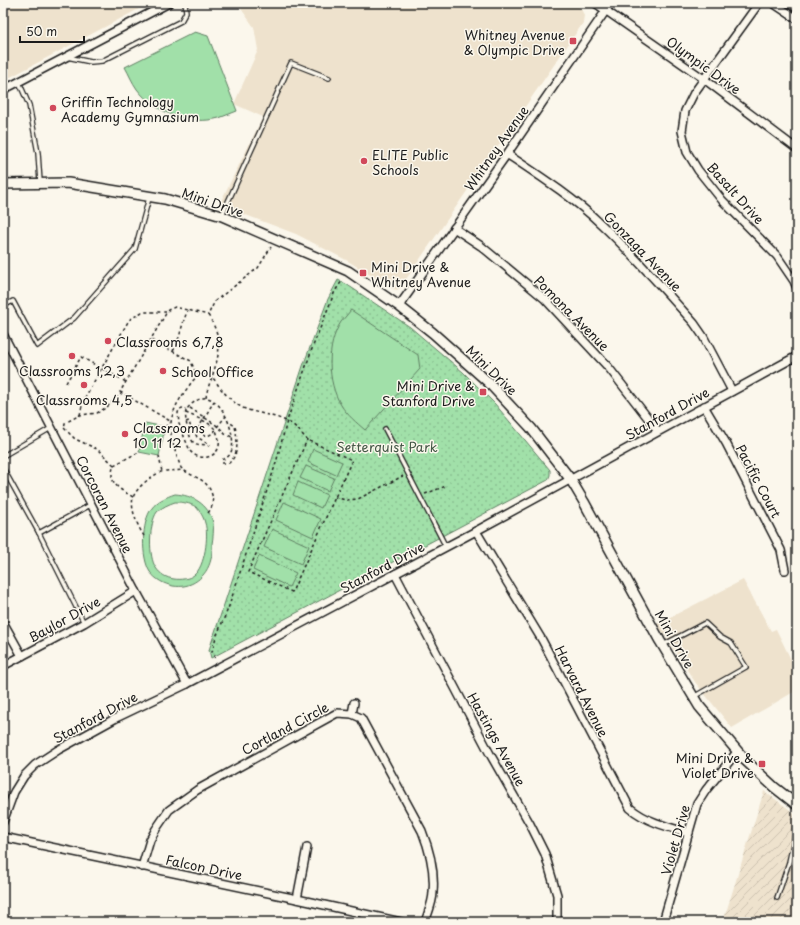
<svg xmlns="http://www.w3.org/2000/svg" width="800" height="925" font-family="'Playpen Sans',sans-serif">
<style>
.built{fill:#eee2cd}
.industrial{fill:url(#industrial-furrows)}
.park{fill:url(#park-dots);stroke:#5e7e62}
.garden{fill:#a1e0a9;stroke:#5e7e62;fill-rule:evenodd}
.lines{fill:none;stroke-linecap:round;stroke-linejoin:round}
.service-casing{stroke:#1c1c1c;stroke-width:6}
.minor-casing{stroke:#1c1c1c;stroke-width:10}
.tertiary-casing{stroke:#1c1c1c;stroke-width:12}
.path{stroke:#1c1c1c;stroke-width:1.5;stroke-dasharray:3 3;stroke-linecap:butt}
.service{stroke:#fbf7ec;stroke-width:3.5}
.minor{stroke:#fbf7ec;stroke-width:7}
.tertiary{stroke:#fbf7ec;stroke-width:9}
.rail-casing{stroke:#1c1c1c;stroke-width:4}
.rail{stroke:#fbf7ec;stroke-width:2.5;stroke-dasharray:8;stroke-linecap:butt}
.poi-dot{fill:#d1495b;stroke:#fbf7ec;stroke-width:1.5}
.labels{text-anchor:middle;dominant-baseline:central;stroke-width:3;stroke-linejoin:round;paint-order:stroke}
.poi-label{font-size:13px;fill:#1c1c1c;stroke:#fbf7ec;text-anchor:start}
.street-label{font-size:13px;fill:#1c1c1c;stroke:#fbf7ec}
.park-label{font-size:13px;fill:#445746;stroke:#fbf7ec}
</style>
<defs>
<pattern id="industrial-furrows" width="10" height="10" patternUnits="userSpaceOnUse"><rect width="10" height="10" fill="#eee2cd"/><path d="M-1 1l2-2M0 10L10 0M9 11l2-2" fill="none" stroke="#ccc1af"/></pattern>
<pattern id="park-dots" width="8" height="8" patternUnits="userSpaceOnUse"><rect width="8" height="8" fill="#a1e0a9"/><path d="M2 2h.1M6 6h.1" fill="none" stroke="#8ac091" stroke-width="1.8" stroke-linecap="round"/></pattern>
</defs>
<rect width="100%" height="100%" fill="#fbf7ec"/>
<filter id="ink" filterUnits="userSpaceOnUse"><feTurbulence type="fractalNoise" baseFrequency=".025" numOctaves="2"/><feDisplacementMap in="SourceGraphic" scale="8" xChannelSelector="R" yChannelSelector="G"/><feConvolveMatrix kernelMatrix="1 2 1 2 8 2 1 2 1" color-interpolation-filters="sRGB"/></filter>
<g filter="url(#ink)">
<g class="built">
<path d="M3,3H150L3,81Z"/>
<path d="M237,3H573L581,9L584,15L583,23L400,288L397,290L393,289L348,261L296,234L219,205L263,117L234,104L258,50L254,27Z"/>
<path d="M743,580L771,631L776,629L797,672V690L732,728L695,682L657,624Z"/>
</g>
<path class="industrial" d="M764,791L797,815V922H723Z"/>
<path class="park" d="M338,280L346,284L410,327L463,372L495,404L550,470V475L548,480L211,658L209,650L303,366L328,299Z"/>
<g class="garden">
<path d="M195,32L208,36L237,111C231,113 225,116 219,118C190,126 155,113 137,89C132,82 129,74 125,67Z"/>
<path d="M351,310L418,355L420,369L365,430C357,423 347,415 341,405C327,382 326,345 341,322C344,318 348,314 351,310Z"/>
<path d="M145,423L165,427L159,456L139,452Z"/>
<path d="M313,449L342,462L336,475L308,462Z"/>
<path d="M306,466L334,478L328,491L300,478Z"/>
<path d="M298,482L327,495L321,508L293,495Z"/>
<path d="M175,494C192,495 209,504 213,523C214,529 213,538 212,544C212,549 212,555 211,559C207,577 191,589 173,586C164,584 156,580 150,572C141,558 141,522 152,508C157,501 166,497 175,494ZM175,502C182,502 190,503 196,507C200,511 204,518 205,523C209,535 205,567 194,575C189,579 180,580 174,579C166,578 160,574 156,568C148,557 149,523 157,512C162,507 169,504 175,502Z"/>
<path d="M284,502L321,519L313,537L276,520Z"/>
<path d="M272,529L309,546L301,564L264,547Z"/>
<path d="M259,556L296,573L289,587L253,570Z"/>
</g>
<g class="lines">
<defs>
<g id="service">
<path d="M67,57L91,62L102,61L181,21L186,12L185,3"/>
<path d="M19,82L29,105L38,153L40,182"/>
<path d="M222,215L291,63L329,78"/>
<path d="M3,306L13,301L37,346L74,318L135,249L149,198"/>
<path d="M385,429L446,547"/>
<path d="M3,456L51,428"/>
<path d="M3,468L39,533L84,623"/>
<path d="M39,533L92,504"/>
<path d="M663,645L705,623L720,637L731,643L746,667L695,696"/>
<path d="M777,898L789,862L797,826"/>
</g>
<g id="minor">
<path d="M595,3L704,79L797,149"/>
<path d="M759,3L694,93L685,111L682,131L687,152L698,170L722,200L777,256L794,281L797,288"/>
<path d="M773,3L797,19"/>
<path d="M3,90L169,3"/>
<path d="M507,154C540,176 574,198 602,225C635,256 664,290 694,323L703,336L732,391"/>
<path d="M454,228L481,246L545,299L609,368L658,431"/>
<path d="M399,306L507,154L611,3"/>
<path d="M3,334L136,591L187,684"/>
<path d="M704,406L726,443L781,550L785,570"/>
<path d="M476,531L542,640L630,808C647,822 668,827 689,833"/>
<path d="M395,574L490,754L530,824L545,854L557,895V922"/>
<path d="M3,622L22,656"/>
<path d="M3,666L84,623L136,591"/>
<path d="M352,714L354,703"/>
<path d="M3,822L14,792L24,776L35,765L58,750L118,717L187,684L476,531L797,356"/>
<path d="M3,837L297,899L401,922"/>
<path d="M142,867L150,840L156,829L169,810L197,790L337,713L352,714L361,718L422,831C430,851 435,871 433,892C433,902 428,913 425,922"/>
<path d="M297,899L307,847"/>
<path d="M663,922L697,804L706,790L737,752"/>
</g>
<path id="tertiary" d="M3,184L68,183L165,199L222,216L348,271L399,306L433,333L488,382L531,428L571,480L584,502L660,641L699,706L745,760L774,787L797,805"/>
</defs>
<use href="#service" class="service-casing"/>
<use href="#minor" class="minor-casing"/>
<use href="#tertiary" class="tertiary-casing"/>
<g class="path">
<path d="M151,340L191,361L197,377"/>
<path d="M173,351C181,338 181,324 188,310"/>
<path d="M66,383L81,357L126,382"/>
<path d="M122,393L120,392L168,310L175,307L208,315"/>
<path d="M206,398C207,389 210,383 213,374C221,349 222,338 208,315L215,301L258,268L271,247"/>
<path d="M190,408L219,427L225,434L232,437"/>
<path d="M186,413C195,417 207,421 214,428C216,430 217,433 218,436C225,456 201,464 190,451L179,424L178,413L179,410L182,408L186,410"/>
<path d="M80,415L83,401L129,320L142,312H166"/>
<path d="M186,422L189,421L191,429"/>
<path d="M165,427L170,423"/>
<path d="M217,427L226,416"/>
<path d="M193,429L197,437L210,445L209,446C204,443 199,446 194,443C189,439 184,417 186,411C188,406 197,399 203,398C225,394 245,455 223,459L222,463H229C240,454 237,438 235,426L228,421"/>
<path d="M198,429L214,401"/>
<path d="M188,430L198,429L203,435L208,436L213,433L215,430"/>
<path d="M159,456L162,472"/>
<path d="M114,465L97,449L75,439L64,428L65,423L80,415L97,413L107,407L122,393L170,421"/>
<path d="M425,494L446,486"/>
<path d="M133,497C119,489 107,483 114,465L139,452"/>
<path d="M335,497L345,500L358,499L403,476"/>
<path d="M208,513C213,507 213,502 212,495C207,477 192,478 181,468C168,432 164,419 189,386C192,381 198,374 205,374C214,375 217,385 222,390C228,397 235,404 243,408C258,414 276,415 290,423C297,427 302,434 307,440L248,572L292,592L352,460L307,440"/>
<path d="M144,536C138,527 130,509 133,498C135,489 152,475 161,472C167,470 176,471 183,470"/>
<path d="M215,658L212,652L216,637L228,609L276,463L287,421L313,346L335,291L342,281"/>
</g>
<use href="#service" class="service"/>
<use href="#minor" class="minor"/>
<use href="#tertiary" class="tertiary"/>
<defs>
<path id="rail" d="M3,918L23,922"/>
</defs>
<use href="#rail" class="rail-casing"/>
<use href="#rail" class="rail"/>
</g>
</g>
<g class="poi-dot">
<rect x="569" y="37" width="8" height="8" rx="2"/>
<circle cx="53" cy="108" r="4"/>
<circle cx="364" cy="161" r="4"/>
<rect x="359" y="269" width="8" height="8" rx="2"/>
<circle cx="108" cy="341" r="4"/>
<circle cx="72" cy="356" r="4"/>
<circle cx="163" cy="371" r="4"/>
<circle cx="84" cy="385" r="4"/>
<rect x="479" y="388" width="8" height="8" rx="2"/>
<circle cx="125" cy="434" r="4"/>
<rect x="758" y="760" width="8" height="8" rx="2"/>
</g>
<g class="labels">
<g class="poi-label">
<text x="565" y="34" text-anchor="end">Whitney Avenue<tspan x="565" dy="15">&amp; Olympic Drive</tspan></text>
<text x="61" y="101">Griffin Technology<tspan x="61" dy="15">Academy Gymnasium</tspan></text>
<text x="372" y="154">ELITE Public<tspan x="372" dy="15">Schools</tspan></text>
<text x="371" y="266">Mini Drive &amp;<tspan x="371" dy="15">Whitney Avenue</tspan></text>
<text x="116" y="341">Classrooms 6,7,8</text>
<text x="72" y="370" text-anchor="middle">Classrooms 1,2,3</text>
<text x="171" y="371">School Office</text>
<text x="475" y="385" text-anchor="end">Mini Drive &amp;<tspan x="475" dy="15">Stanford Drive</tspan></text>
<text x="84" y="399" text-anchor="middle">Classrooms 4,5</text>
<text x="133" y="427">Classrooms<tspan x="133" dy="15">10 11 12</tspan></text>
<text x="754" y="757" text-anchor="end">Mini Drive &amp;<tspan x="754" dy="15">Violet Drive</tspan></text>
</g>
<g class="street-label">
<text transform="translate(704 65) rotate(36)">Olympic Drive</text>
<text transform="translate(496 148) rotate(-55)">Whitney Avenue</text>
<text transform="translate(736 193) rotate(48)">Basalt Drive</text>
<text transform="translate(213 202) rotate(19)">Mini Drive</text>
<text transform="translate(643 251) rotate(46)">Gonzaga Avenue</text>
<text transform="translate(572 313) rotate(45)">Pomona Avenue</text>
<text transform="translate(492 370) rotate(44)">Mini Drive</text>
<text transform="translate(667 413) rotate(-29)">Stanford Drive</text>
<text transform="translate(759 481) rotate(62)">Pacific Court</text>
<text transform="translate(105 504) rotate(63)">Corcoran Avenue</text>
<text transform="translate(382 567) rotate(-28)">Stanford Drive</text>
<text transform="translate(64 619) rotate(-29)">Baylor Drive</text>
<text transform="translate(675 639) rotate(60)">Mini Drive</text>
<text transform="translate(582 691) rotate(63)">Harvard Avenue</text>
<text transform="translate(95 717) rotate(-28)">Stanford Drive</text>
<text transform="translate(285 728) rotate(-28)">Cortland Circle</text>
<text transform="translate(497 739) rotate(61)">Hastings Avenue</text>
<text transform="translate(675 840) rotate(-74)">Violet Drive</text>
<text transform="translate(204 867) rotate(12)">Falcon Drive</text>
</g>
<g class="park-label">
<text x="387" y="446">Setterquist Park</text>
</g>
</g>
<rect width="800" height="925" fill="none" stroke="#fbf7ec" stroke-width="16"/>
<rect x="8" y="8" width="784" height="909" fill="none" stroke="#1c1c1c" stroke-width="1.5" filter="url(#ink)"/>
<path d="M20 36v6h64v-6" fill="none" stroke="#1c1c1c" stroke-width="2"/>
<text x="26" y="36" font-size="12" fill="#1c1c1c" stroke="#fbf7ec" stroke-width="3" paint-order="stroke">50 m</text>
</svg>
